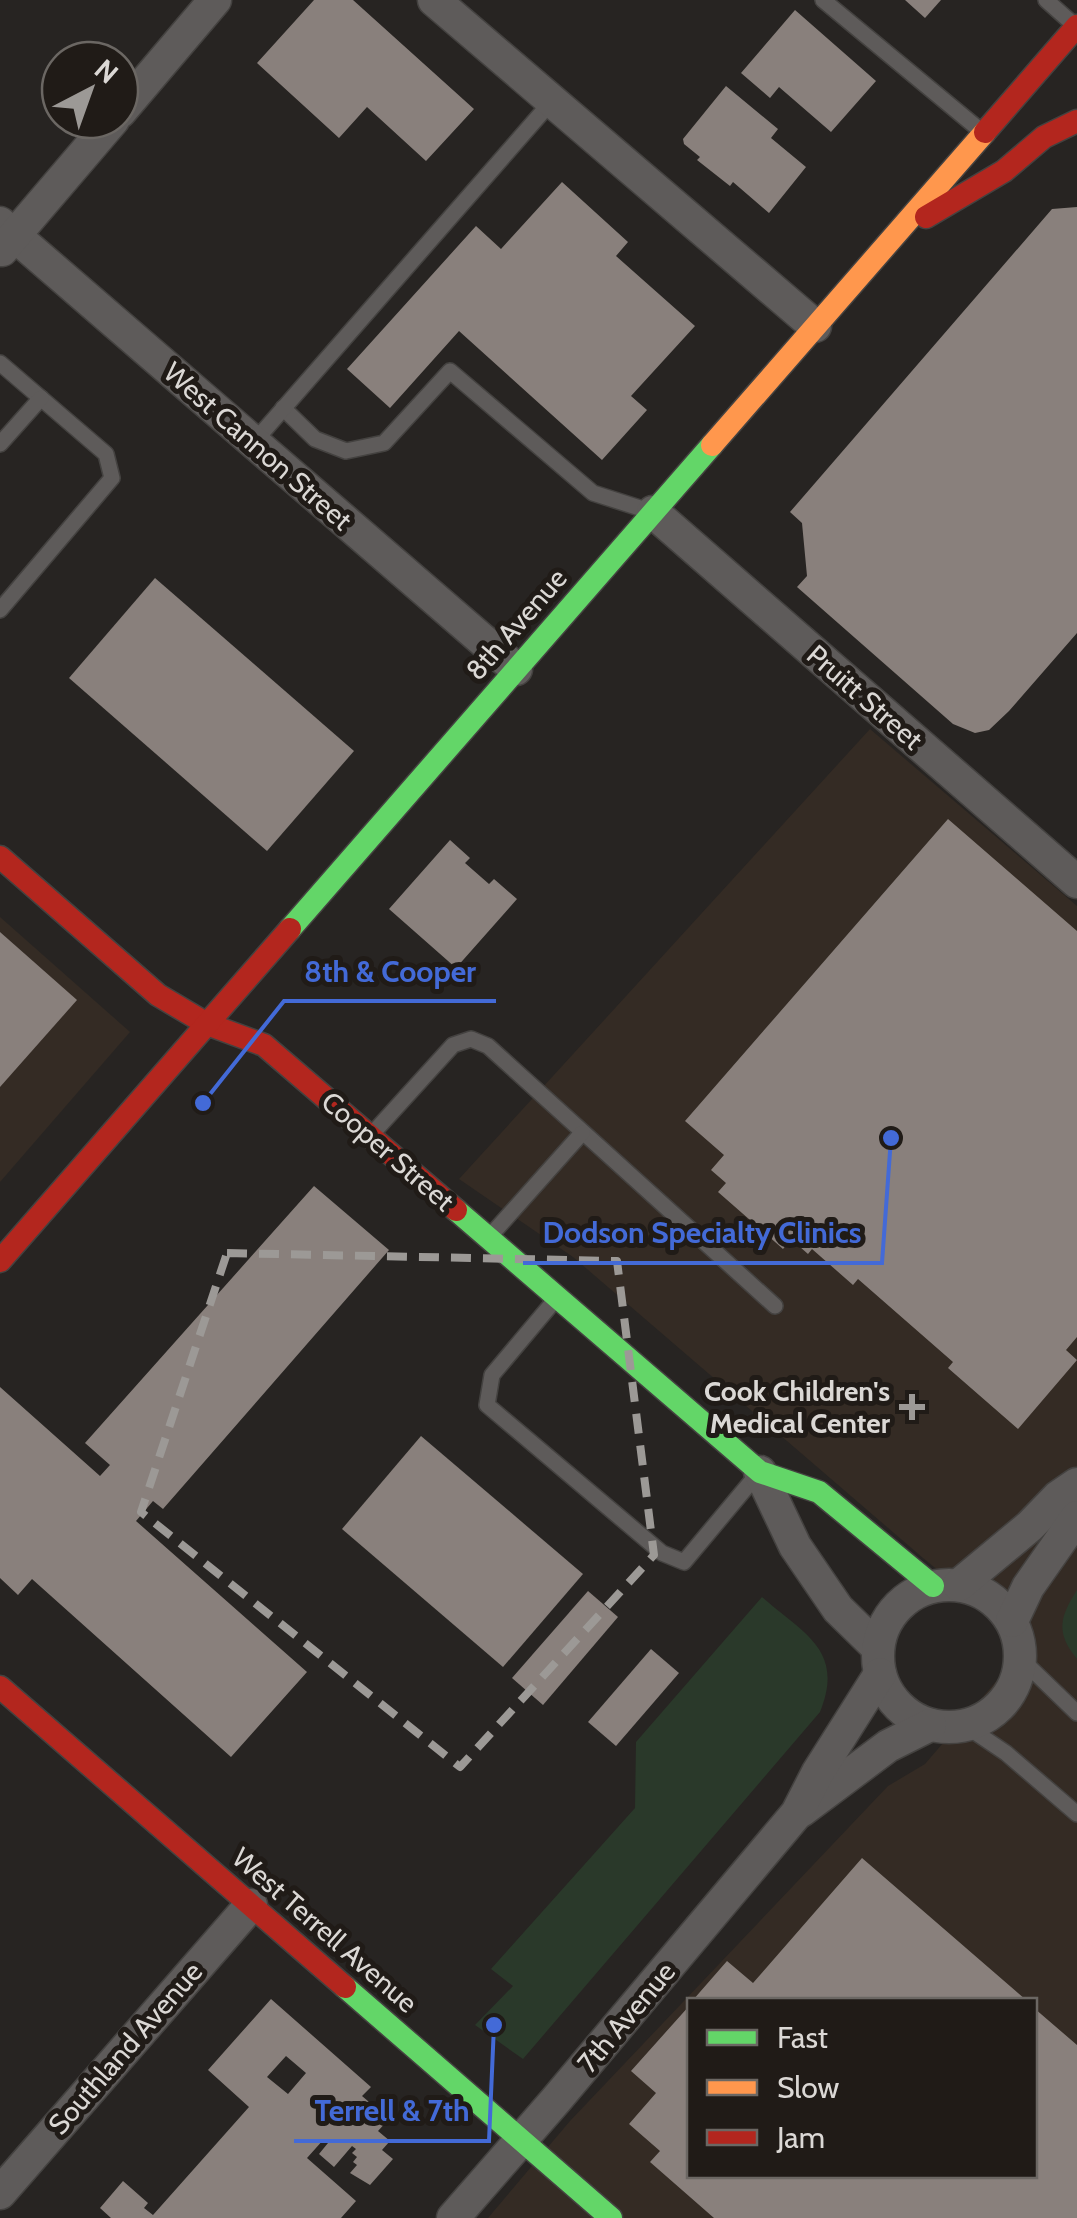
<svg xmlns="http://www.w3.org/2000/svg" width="1077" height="2218" font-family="Cabin,sans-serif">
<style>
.built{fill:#342b24;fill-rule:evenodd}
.green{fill:#2a392a}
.building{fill:#89807c;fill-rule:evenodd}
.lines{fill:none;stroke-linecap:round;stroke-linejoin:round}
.lane-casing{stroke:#444240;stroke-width:18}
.street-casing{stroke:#444240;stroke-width:35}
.fast-casing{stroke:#444240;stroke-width:25}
.slow-casing{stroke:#444240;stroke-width:25}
.jam-casing{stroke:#444240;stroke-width:25}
.lane{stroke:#5e5b5a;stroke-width:15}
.street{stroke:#5e5b5a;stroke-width:32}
.fast{stroke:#63d668;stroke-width:22}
.slow{stroke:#ff974d;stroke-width:22}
.jam{stroke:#b3261e;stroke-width:22}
.marked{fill:none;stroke:#9c9996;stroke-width:8;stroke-dasharray:20 12;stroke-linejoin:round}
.poi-dot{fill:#9c9996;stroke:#201b17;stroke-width:4}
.labels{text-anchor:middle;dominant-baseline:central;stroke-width:10;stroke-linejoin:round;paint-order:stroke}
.street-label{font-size:28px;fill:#dbd8d5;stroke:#201b17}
.poi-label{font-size:28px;font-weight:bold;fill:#dbd8d5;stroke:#201b17;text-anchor:end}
.leader{fill:none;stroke:#436ad7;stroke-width:4}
.callout-dot{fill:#436ad7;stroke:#201b17;stroke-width:4}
.callout-label{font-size:30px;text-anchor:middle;font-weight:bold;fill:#436ad7;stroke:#201b17;stroke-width:10;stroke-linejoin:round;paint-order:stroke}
</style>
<rect width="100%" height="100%" fill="#272422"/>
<g class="built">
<path d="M870,729L1077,906V2218H488L570,2121L888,1786L925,1764L1028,1644L923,1558L573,1257L459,1179ZM690,2000H1034V2176H690Z"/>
<path d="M0,917L130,1032L0,1182Z"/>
</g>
<g class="green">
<path d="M1077,1590V1659C1055,1632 1060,1617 1077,1590Z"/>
<path d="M762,1597C804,1634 845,1650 820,1712L523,2059L475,2025L513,1986L491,1969L635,1808L636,1742Z"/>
</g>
<g class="building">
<path d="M314,0H353L474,109L426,161L367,107L339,138L257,63Z"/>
<path d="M905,0H941L925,18Z"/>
<path d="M795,10L876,81L831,132L779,87L770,98L741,73Z"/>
<path d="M726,86L778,129L771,138L806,167L769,213L733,182L730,186L697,160L700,157L684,144L683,139Z"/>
<path d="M562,182L628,242L616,256L695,326L631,396L647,410L602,460L459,331L390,408L347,369L476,226L501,249Z"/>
<path d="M1077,207V633L1009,711L989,730L975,733L953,724L797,587L807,576L802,523L790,512L1052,209Z"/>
<path d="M155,578L354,751L267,851L69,678Z"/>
<path d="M948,819L1077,931V1337L1066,1350L1077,1360L1018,1429L948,1368L953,1362L858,1279L853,1285L812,1249L808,1254L791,1239L783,1249L718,1192L726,1183L711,1170L724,1155L685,1121Z"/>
<path d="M450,840L470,858L465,863L489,884L494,879L517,899L456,968L389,909Z"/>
<path d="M0,932L77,1000L0,1087Z"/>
<path d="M314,1186L389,1250L163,1509L153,1501L136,1521L307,1672L231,1757L32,1579L18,1595L0,1578V1387L100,1476L110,1465L85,1443Z"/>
<path d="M421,1436L583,1574L503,1667L342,1529Z"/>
<path d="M588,1591L618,1617L543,1705L512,1678Z"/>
<path d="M651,1649L679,1673L616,1746L588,1722Z"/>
<path d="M862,1858L1026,2000H693L727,1961L753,1983Z"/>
<path d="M271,1999L371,2087L362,2096L389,2119L378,2131L390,2141L382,2150L393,2159L370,2185L350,2173L357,2165L353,2162L357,2157L352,2153L356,2149L352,2146L334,2167L319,2154L328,2143L324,2139L307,2158L356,2201L341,2218H111L100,2208L123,2181L148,2203L144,2208L153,2215L249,2107L208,2070ZM286,2056L306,2073L288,2094L267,2077Z"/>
<path d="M690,2005V2176H1034V2008L1077,2045V2218H714L650,2162L660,2151L629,2124L656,2093L631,2071Z"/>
</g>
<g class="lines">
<defs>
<g id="lane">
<path d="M823,0L981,131"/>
<path d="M1046,0L1073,24"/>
<path d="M0,363L106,454L112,478L0,610"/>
<path d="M283,408L315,439L346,451L384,443L450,371L593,493L649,511"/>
<path d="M254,442L552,101"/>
<path d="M0,444L41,398"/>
<path d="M373,1133L453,1045L471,1039L488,1046L775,1306"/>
<path d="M491,1235L582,1133"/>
<path d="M555,1300L492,1375L487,1405L662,1553L684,1562L755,1477"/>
<path d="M1021,1659L1077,1713"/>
<path d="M966,1726L1006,1753L1077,1814"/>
</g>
<g id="street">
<path d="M434,0L815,326"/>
<path d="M120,112L215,0"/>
<path d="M0,223L516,669"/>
<path d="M2,250L113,120"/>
<path d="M653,512L1077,882"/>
<path d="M760,1472L795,1546L838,1609L878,1648"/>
<circle cx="949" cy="1656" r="71"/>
<path d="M959,1585L1030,1526L1058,1497L1077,1484"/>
<path d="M1012,1621L1028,1587L1077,1517"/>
<path d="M801,1811L888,1746L930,1725"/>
<path d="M0,2193L251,1905"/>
<path d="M453,2218L556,2100L797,1813L818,1772L880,1674"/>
</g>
<g id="fast">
<path d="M290,929L712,445"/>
<path d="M456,1210L760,1472L819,1492L933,1586"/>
<path d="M345,1987L611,2218"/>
</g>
<path id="slow" d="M712,445L985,132"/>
<g id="jam">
<path d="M985,132L1077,26"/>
<path d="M926,217L1004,171L1044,137L1077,121"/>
<path d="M0,857L158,995L207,1024L264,1045L456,1210"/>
<path d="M0,1261L290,929"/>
<path d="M0,1687L345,1987"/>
</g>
</defs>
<use href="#lane" class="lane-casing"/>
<use href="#street" class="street-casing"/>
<use href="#fast" class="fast-casing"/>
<use href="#slow" class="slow-casing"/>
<use href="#jam" class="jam-casing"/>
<use href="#lane" class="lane"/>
<use href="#street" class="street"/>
<use href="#fast" class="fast"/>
<use href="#slow" class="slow"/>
<use href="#jam" class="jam"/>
</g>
<path class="marked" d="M227,1253L617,1261L654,1555L460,1767L141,1512Z"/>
<path class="poi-dot" d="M907 1392h10v10h10v10h-10v10h-10v-10h-10v-10h10z"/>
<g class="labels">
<g class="street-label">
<text transform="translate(258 446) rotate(41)">West Cannon Street</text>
<text transform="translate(516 624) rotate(-49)">8th Avenue</text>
<text transform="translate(865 697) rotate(41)">Pruitt Street</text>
<text transform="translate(388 1151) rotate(41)">Cooper Street</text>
<text transform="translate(325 1930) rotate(41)">West Terrell Avenue</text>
<text transform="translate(626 2017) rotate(-50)">7th Avenue</text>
<text transform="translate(125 2048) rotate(-49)">Southland Avenue</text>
</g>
<g class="poi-label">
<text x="890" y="1391">Cook Children's<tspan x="890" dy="32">Medical Center</tspan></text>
</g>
</g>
<path class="leader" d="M203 1103L284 1001H496M891 1138L882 1263H523M494 2025L489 2141H294"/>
<g class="callout-dot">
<circle cx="203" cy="1103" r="10"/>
<circle cx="891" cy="1138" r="10"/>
<circle cx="494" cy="2025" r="10"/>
</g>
<g class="callout-label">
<text x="390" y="982">8th &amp; Cooper</text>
<text x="702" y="1243">Dodson Specialty Clinics</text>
<text x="392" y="2121">Terrell &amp; 7th</text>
</g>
<rect x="687" y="1998" width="350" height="180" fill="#201b17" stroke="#6b6763" stroke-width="2.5"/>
<rect x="707" y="2030" width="50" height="15" fill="#63d668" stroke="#6b6763" stroke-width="2.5"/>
<text x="777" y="2048" font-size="30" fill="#dbd8d5">Fast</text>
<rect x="707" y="2080" width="50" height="15" fill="#ff974d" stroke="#6b6763" stroke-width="2.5"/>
<text x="777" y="2098" font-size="30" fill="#dbd8d5">Slow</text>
<rect x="707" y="2130" width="50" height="15" fill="#b3261e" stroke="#6b6763" stroke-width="2.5"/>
<text x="777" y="2148" font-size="30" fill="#dbd8d5">Jam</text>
<g transform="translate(90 90) rotate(41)"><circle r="48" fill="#201b17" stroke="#6b6763" stroke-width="2.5"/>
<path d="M0-8L18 38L0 25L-18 38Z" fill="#9c9996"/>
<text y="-15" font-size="28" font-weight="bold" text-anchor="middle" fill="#dbd8d5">N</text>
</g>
</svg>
